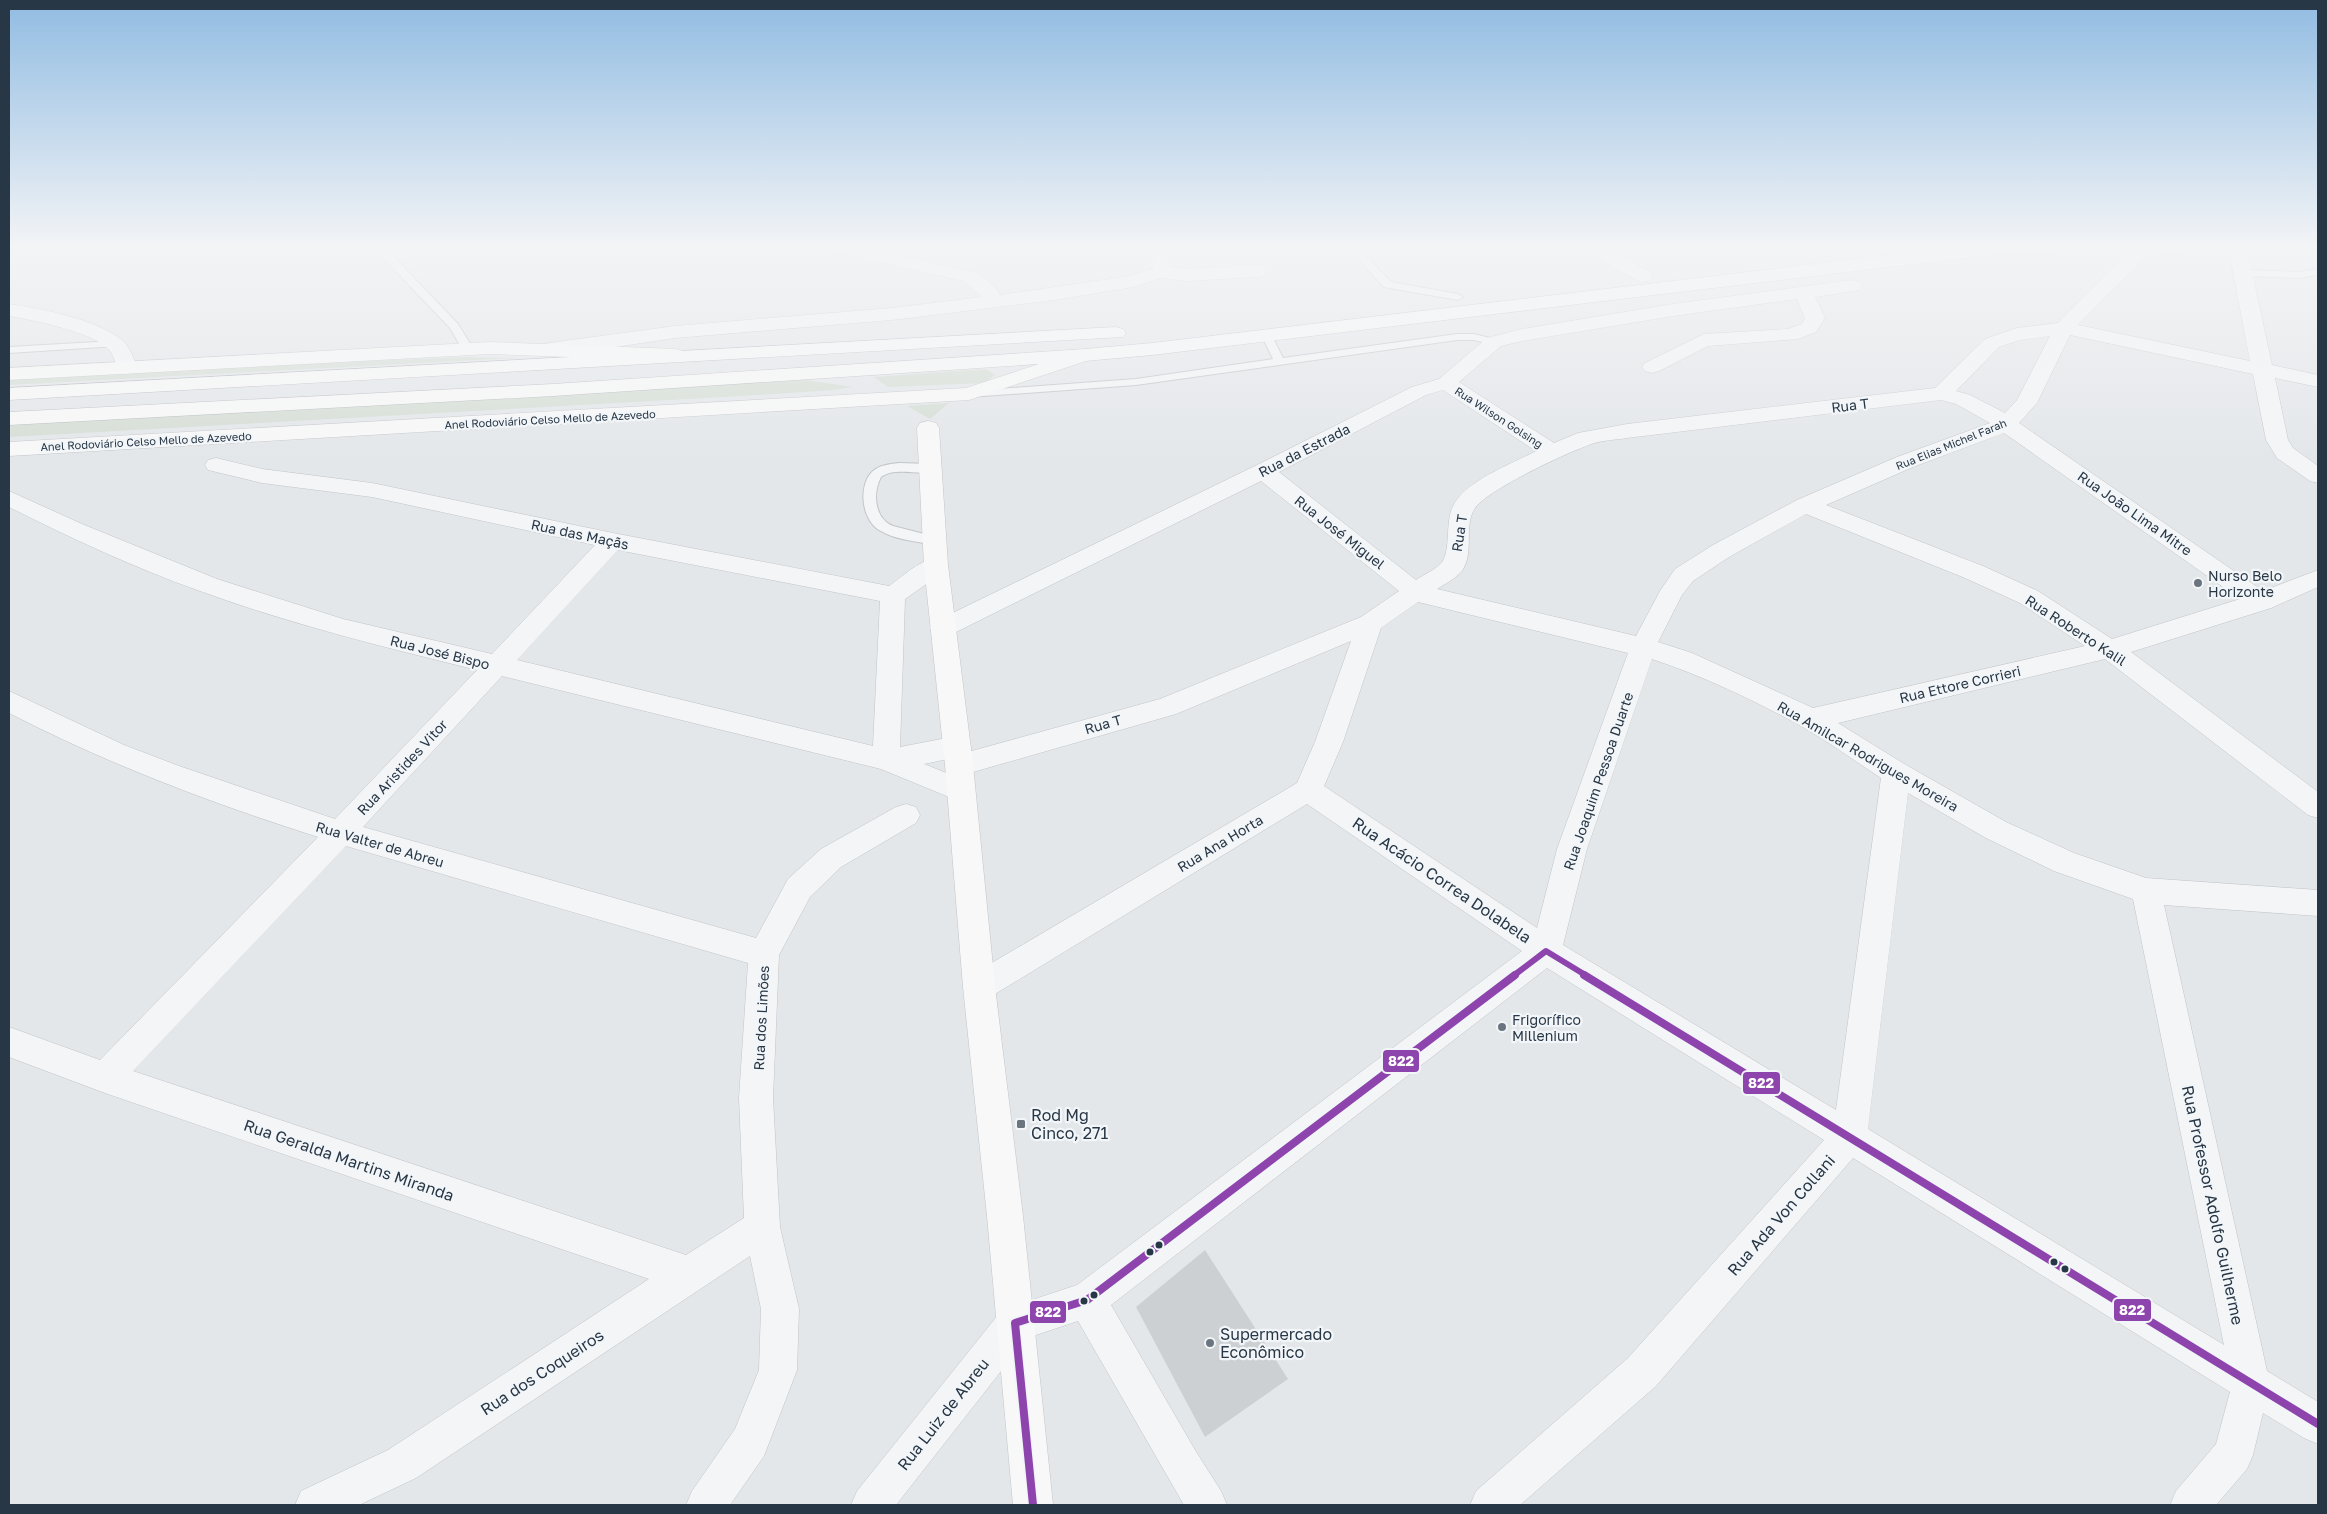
<svg xmlns="http://www.w3.org/2000/svg" width="2327" height="1514" font-family="'Golos Text',sans-serif">
<style>
.green{fill:#d6ded5}
.building{fill:#cdd0d3}
.lines{fill:none;stroke-linecap:round;stroke-linejoin:round}
.lane-casing{stroke:#c2c5c8;stroke-width:2}
.street-casing{stroke:#c2c5c8;stroke-width:1}
.secondary-casing{stroke:#c2c5c8;stroke-width:1}
.highway-casing{stroke:#b6babf;stroke-width:1}
.lane{fill:#f4f5f7;fill-rule:evenodd}
.street{fill:#f4f5f7;fill-rule:evenodd}
.secondary{fill:#f8f8f8;fill-rule:evenodd}
.highway{fill:#f8f8f8;fill-rule:evenodd}
.bus-1-far1-casing{stroke:#f3f6f9;stroke-width:10}
.bus-1-casing{stroke:#f3f6f9;stroke-width:12}
.bus-1-far1{stroke:#8e44ad;stroke-width:6}
.bus-1{stroke:#8e44ad;stroke-width:8}
.poi-dot{fill:#6a757f;stroke:#f3f6f9;stroke-width:2}
.bus-dot{fill:#283746;stroke:#f3f6f9;stroke-width:2}
.labels{text-anchor:middle;dominant-baseline:central;stroke-width:4.5;stroke-linejoin:round;paint-order:stroke}
.far-street-label{font-size:11px;fill:#283746;stroke:#f3f6f9}
.street-label{font-size:14px;fill:#283746;stroke:#f3f6f9}
.poi-label{font-size:14px;fill:#283746;stroke:#f3f6f9;text-anchor:start}
.near-street-label{font-size:16px;fill:#283746;stroke:#f3f6f9}
.near-poi-label{font-size:16px;fill:#283746;stroke:#f3f6f9;text-anchor:start}
.line-badge{stroke:#f3f6f9;stroke-width:2}
.badge-label{font-size:14px;text-anchor:middle;font-weight:bold;fill:#fff}
</style>
<rect width="100%" height="100%" fill="#e4e7ea"/>
<g class="green">
<path d="M464,357L516,358L9,385V377Z"/>
<path d="M986,369L995,375L984,383L888,387L874,377Z"/>
<path d="M805,380L853,387L833,390L741,396L9,437V424Z"/>
<path d="M949,403L930,419L907,406Z"/>
</g>
<path class="building" d="M1205,1250L1288,1379L1205,1437L1136,1307Z"/>
<g class="lines">
<defs>
<g id="lane">
<path d="M375,245H385L395,258L458,324L474,350L472,352H464L450,328L387,262Z"/>
<path d="M1345,245H1356L1391,282L1458,294L1463,297L1458,300L1384,287Z"/>
<path d="M2318,269V275L2299,278L2243,276L2238,273L2243,270L2299,272Z"/>
<path d="M1267,333L1272,336L1283,358L1457,334H1474L1498,340L1499,342L1494,345L1474,340H1457L1136,385L970,397L964,394L970,391L1136,379L1273,359L1262,336Z"/>
<path d="M114,341L120,344L118,346L9,353V347Z"/>
<path d="M899,463L931,464L937,468C927,479 897,465 881,477C872,494 875,519 893,526L940,538L941,541L940,544L935,545C917,541 894,540 879,530C861,519 858,484 873,471C880,465 890,464 899,463Z"/>
</g>
<g id="street">
<path d="M819,245H854L977,273L995,287L1000,295L1130,276L1152,269L1153,262L1137,245H1157L1171,261V267L1187,269L1258,265L1265,267L1267,271L1265,275L1258,277L1187,281L1162,278L1133,287L1054,300L892,320L675,338L575,353L549,355L542,353L539,349L542,345L549,343L675,326L892,308L982,297L964,281L821,249Z"/>
<path d="M1579,245H1602L1650,272L1652,276L1650,280L1643,282L1636,280L1581,249Z"/>
<path d="M1871,245H1889V246L1887,250H1873Z"/>
<path d="M2228,245H2246L2272,365L2318,375V387L2275,378L2288,440L2293,448L2318,466V483L2310,481L2277,458L2266,440L2253,374L2070,335L2037,403L2019,423L2263,591L2318,570V587L2271,608L2131,652L2318,792V818L2308,815L2105,659L1838,723L1906,765L2006,822L2074,853L2146,878L2318,890V916L2164,905L2267,1371L2318,1402V1444L2304,1438L2263,1413L2253,1455L2247,1469L2216,1505H2170L2176,1491L2216,1444L2230,1392L1853,1158L1656,1386L1520,1505H1470L1476,1491L1628,1358L1824,1140L1547,968L1111,1305L1195,1450L1221,1491L1227,1505H1184L1078,1321L1027,1338L896,1505H851L857,1491L1002,1310L1077,1285L1522,951L1307,804L990,997L979,1001L968,997L963,987L968,977L1297,783L1315,742L1351,641L1176,714L959,776L949,773L945,765L948,759L924,764L971,783L975,791L971,799L961,802L881,769L502,676L363,827L756,938L788,879L821,849L896,807L906,804L916,807L920,815L916,823L841,867L810,897L779,955L773,1098L780,1227L799,1309L797,1370L764,1456L730,1505H686L692,1491L735,1429L759,1370L761,1309L750,1256L416,1478L359,1505H295L301,1491L388,1450L649,1279L105,1093L9,1057V1027L100,1060L318,837C211,803 108,764 9,713V691L124,745L179,766L335,819L477,670C384,647 290,624 200,591C135,568 71,538 9,507V491L82,524L217,579L343,619L492,654L595,545L372,497L262,483L208,470L205,465L208,460L216,458L262,469L372,483L613,533L889,586C905,575 925,554 945,559L948,565L945,571L905,599L900,747L957,736L967,740L971,747L968,752L1160,699L1361,617L1399,591L1261,481L952,634L943,637L934,634L930,628L934,622L1255,466L1412,387L1439,379L1487,338L1522,329L1673,304L1852,280L1859,282L1862,286L1859,290L1815,297L1825,318L1816,332L1798,339L1708,346L1659,371L1652,373L1645,371L1642,367L1645,363L1704,334L1788,329L1802,324L1805,318L1797,299L1673,316L1522,341L1501,346L1459,382L1554,443L1578,433L1627,424L1935,388L1985,339L2017,328L2058,323L2132,248L2139,246L2146,248L2148,252L2146,256L2078,325L2250,361ZM2050,336L2017,400L2005,413L1970,395L1956,391L1999,347L2020,340ZM1443,390L1536,451C1512,464 1465,481 1453,506C1445,522 1451,550 1442,562C1437,569 1423,575 1416,580L1279,472L1426,395ZM1941,400L1956,404L1990,423L1897,457L1797,500L1713,545L1675,569L1660,591L1636,636L1437,589C1445,584 1456,578 1462,571C1475,552 1463,526 1475,508C1487,490 1566,453 1589,445C1601,440 1615,440 1627,438ZM2004,433L2240,599L2112,639L2038,591L1983,566L1826,505L1913,467ZM1806,514L1965,578L2020,603L2085,646L1813,708L1692,653L1658,642L1682,595L1693,581L1729,557ZM618,550L880,601L873,746L517,660ZM1418,602L1628,653L1557,849L1537,928L1324,786L1343,742L1381,628ZM1652,659C1703,676 1754,700 1801,726C1829,742 1855,761 1881,778L1836,1110L1563,945L1587,849ZM1908,793L1986,838L2054,871L2133,899L2224,1345L1868,1129ZM346,846L748,963L739,1098L744,1218L686,1255L133,1071Z"/>
<path d="M9,304C42,309 97,319 123,341C130,348 134,358 137,368L134,372L127,374L120,372C115,366 115,357 110,351C95,332 33,320 9,316Z"/>
</g>
<g id="secondary">
<path d="M1998,245H2196L2194,249L2187,251L2139,258L2006,253L1999,251Z"/>
<path d="M490,342L676,349L683,351L686,355L683,359L676,361L490,354L9,380V368Z"/>
<path d="M1085,349L1092,351L1095,355L1092,359L969,400L9,456V442L966,388Z"/>
<path d="M928,421L936,423L939,428L948,565L973,765L995,987L1023,1216L1053,1505H1013L987,1216L963,987L945,765L924,565L917,428L920,423Z"/>
</g>
<g id="highway">
<path d="M1974,245H2032L2030,249L2023,251L1152,355L1085,361L553,396L9,425V412L553,384L1085,349L1152,343Z"/>
<path d="M1116,327L1123,329L1126,333L1123,337L9,400V388Z"/>
</g>
</defs>
<use href="#lane" class="lane-casing"/>
<use href="#street" class="street-casing"/>
<use href="#secondary" class="secondary-casing"/>
<use href="#highway" class="highway-casing"/>
<use href="#lane" class="lane"/>
<use href="#street" class="street"/>
<use href="#secondary" class="secondary"/>
<use href="#highway" class="highway"/>
<defs>
<path id="bus-1-far1" d="M1513,976L1546,951L1587,976"/>
<g id="bus-1">
<path d="M1584,975L2318,1424"/>
<path d="M1033,1505L1015,1323L1087,1300L1515,975"/>
</g>
</defs>
<use href="#bus-1-far1" class="bus-1-far1-casing"/>
<use href="#bus-1" class="bus-1-casing"/>
<use href="#bus-1-far1" class="bus-1-far1"/>
<use href="#bus-1" class="bus-1"/>
</g>
<linearGradient id="sky" x2="0" y2="1"><stop stop-color="#91bce2"/><stop offset="0.54" stop-color="#f3f4f6"/><stop offset="1" stop-color="#f3f4f6" stop-opacity="0"/></linearGradient>
<rect width="2327" height="457" fill="url(#sky)"/>
<g class="poi-dot">
<circle cx="2198" cy="583" r="5"/>
<circle cx="1502" cy="1027" r="5"/>
<rect x="1016" y="1119" width="10" height="10" rx="2.5"/>
<circle cx="1210" cy="1343" r="5"/>
</g>
<g class="bus-dot">
<circle cx="1159" cy="1245" r="4.5"/>
<circle cx="1150" cy="1252" r="4.5"/>
<circle cx="2054" cy="1262" r="4.5"/>
<circle cx="2065" cy="1269" r="4.5"/>
<circle cx="1094" cy="1295" r="4.5"/>
<circle cx="1084" cy="1301" r="4.5"/>
</g>
<g class="labels">
<g class="far-street-label">
<text transform="translate(1499 417) rotate(33)">Rua Wilson Golsing</text>
<text transform="translate(550 419) rotate(-3)">Anel Rodoviário Celso Mello de Azevedo</text>
<text transform="translate(146 441) rotate(-3)">Anel Rodoviário Celso Mello de Azevedo</text>
<text transform="translate(1951 444) rotate(-22)">Rua Elias Michel Farah</text>
</g>
<g class="street-label">
<text transform="translate(1850 405) rotate(-7)">Rua T</text>
<text transform="translate(1304 450) rotate(-27)">Rua da Estrada</text>
<text transform="translate(2135 513) rotate(35)">Rua João Lima Mitre</text>
<text transform="translate(1340 532) rotate(38)">Rua José Miguel</text>
<text transform="translate(1459 533) rotate(-81)">Rua T</text>
<text transform="translate(580 534) rotate(12)">Rua das Maçãs</text>
<text transform="translate(2076 630) rotate(33)">Rua Roberto Kalil</text>
<text transform="translate(440 652) rotate(14)">Rua José Bispo</text>
<text transform="translate(1960 684) rotate(-13)">Rua Ettore Corrieri</text>
<text transform="translate(1103 724) rotate(-16)">Rua T</text>
<text transform="translate(1868 756) rotate(30)">Rua Amilcar Rodrigues Moreira</text>
<text transform="translate(402 767) rotate(-47)">Rua Aristides Vitor</text>
<text transform="translate(1598 781) rotate(-71)">Rua Joaquim Pessoa Duarte</text>
<text transform="translate(1220 843) rotate(-31)">Rua Ana Horta</text>
<text transform="translate(380 844) rotate(16)">Rua Valter de Abreu</text>
<text transform="translate(761 1018) rotate(-87)">Rua dos Limões</text>
</g>
<g class="poi-label">
<text x="2208" y="575">Nurso Belo<tspan x="2208" dy="16">Horizonte</tspan></text>
<text x="1512" y="1019">Frigorífico<tspan x="1512" dy="16">Millenium</tspan></text>
</g>
<g class="near-street-label">
<text transform="translate(1442 880) rotate(34)">Rua Acácio Correa Dolabela</text>
<text transform="translate(349 1160) rotate(19)">Rua Geralda Martins Miranda</text>
<text transform="translate(2213 1205) rotate(78)">Rua Professor Adolfo Guilherme</text>
<text transform="translate(1781 1215) rotate(-49)">Rua Ada Von Collani</text>
<text transform="translate(542 1372) rotate(-33)">Rua dos Coqueiros</text>
<text transform="translate(943 1414) rotate(-52)">Rua Luiz de Abreu</text>
</g>
<g class="near-poi-label">
<text x="1031" y="1115">Rod Mg<tspan x="1031" dy="18">Cinco, 271</tspan></text>
<text x="1220" y="1334">Supermercado<tspan x="1220" dy="18">Econômico</tspan></text>
</g>
</g>
<g class="line-badge">
<rect x="1382" y="1049" width="38" height="24" rx="5" fill="#8e44ad"/>
<rect x="1742" y="1071" width="39" height="24" rx="5" fill="#8e44ad"/>
<rect x="2113" y="1298" width="39" height="24" rx="5" fill="#8e44ad"/>
<rect x="1029" y="1300" width="38" height="24" rx="5" fill="#8e44ad"/>
</g>
<g class="badge-label">
<text x="1401" y="1066">822</text>
<text x="1761" y="1088">822</text>
<text x="2132" y="1315">822</text>
<text x="1048" y="1317">822</text>
</g>
<rect width="2327" height="1514" fill="none" stroke="#283746" stroke-width="20"/>
</svg>
